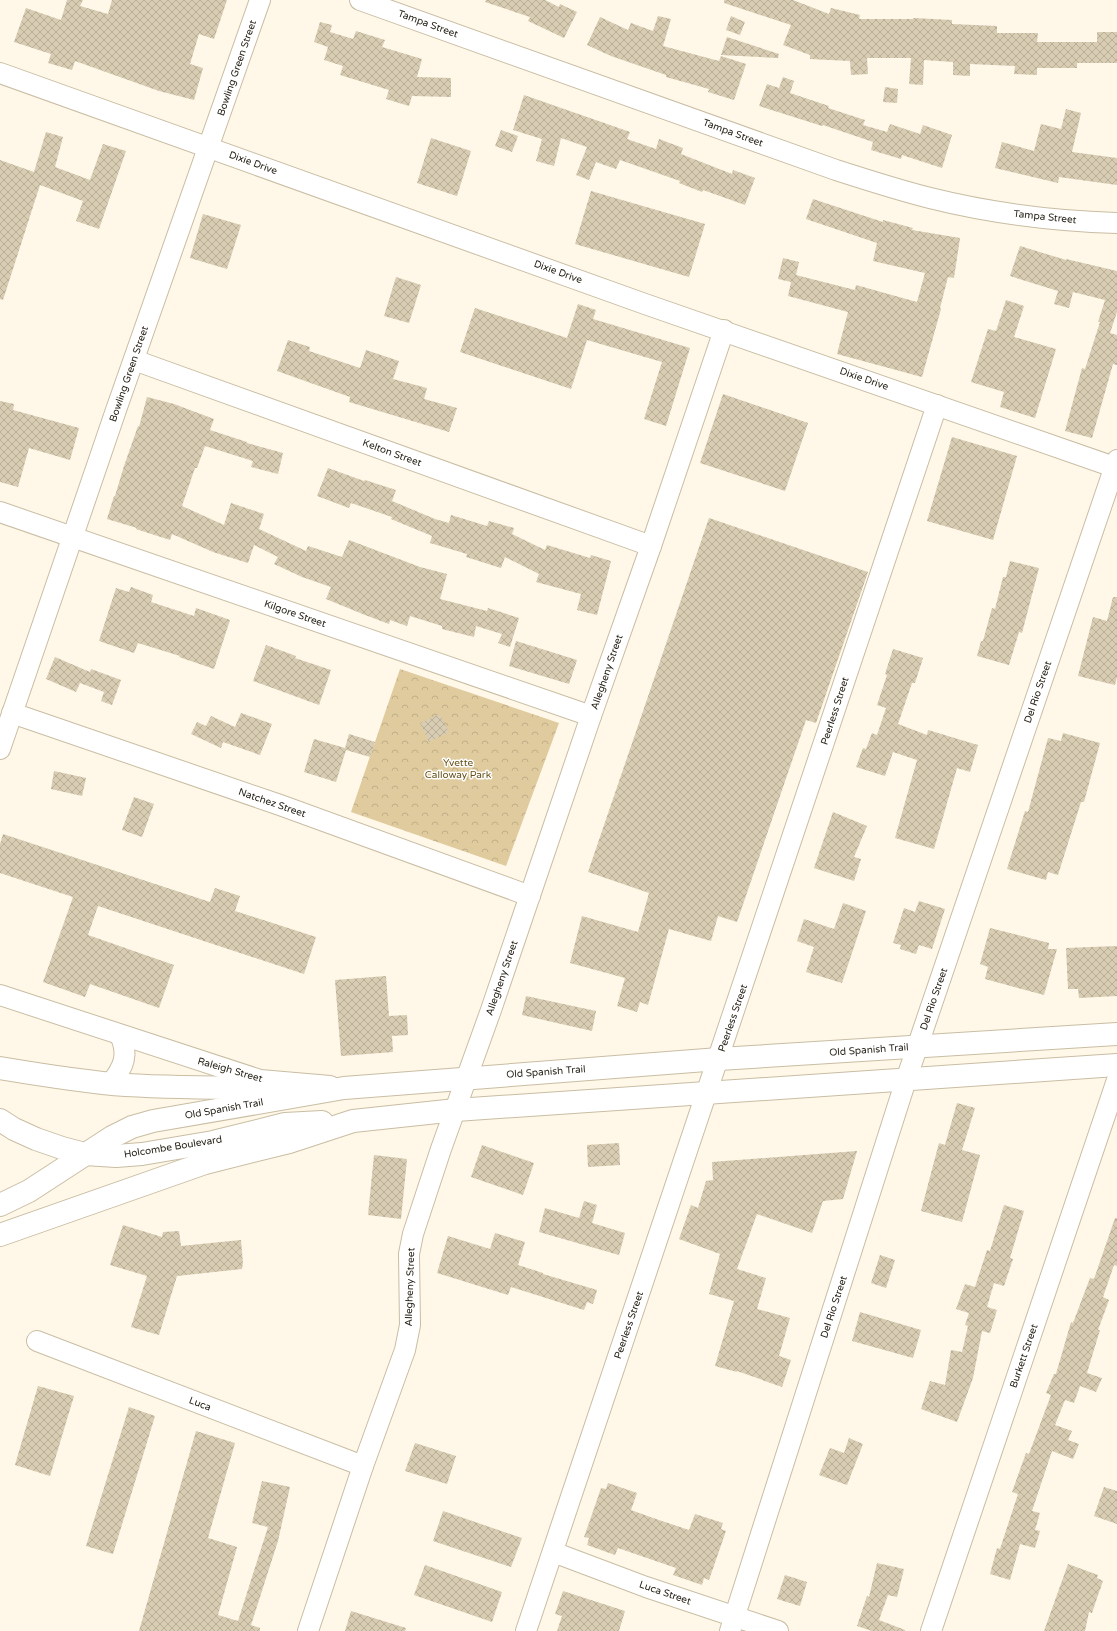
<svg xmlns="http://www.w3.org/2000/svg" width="1117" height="1631" font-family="'Varela Round',sans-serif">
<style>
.forest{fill:url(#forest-crowns)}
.building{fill:url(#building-cross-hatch)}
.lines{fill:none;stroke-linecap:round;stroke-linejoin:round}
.minor-casing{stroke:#c9bda3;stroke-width:22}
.major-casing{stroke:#c9bda3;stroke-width:24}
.minor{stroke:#fff;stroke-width:20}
.major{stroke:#fff;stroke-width:22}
.labels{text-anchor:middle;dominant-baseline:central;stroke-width:3;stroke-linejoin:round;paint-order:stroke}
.street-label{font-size:10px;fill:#272319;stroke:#fff}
.park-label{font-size:10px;fill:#675119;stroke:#fff}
</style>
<defs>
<pattern id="forest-crowns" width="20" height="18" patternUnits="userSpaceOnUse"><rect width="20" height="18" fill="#e0cb9e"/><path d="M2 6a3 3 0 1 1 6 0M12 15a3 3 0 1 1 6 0" fill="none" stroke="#c0ae88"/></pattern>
<pattern id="building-cross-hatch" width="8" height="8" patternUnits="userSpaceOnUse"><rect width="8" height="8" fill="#d8ccb2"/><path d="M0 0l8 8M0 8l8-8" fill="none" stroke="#b9af98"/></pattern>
</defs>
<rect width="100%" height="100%" fill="#fff8e8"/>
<path class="forest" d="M400,669L559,723L506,866L351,812Z"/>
<g class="building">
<path d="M67,0H83L80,6L108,14L112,0H227L214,39L199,34L190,64L203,68L194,100L159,91L75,61L72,70L48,63L51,54L14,42L26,8L61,20Z"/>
<path d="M486,0H545L559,7L560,4L577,12L564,38L528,21L530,17L485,2Z"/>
<path d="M724,0H793L829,14L831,8L860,15L859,19H913V18L952,20V24L997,26V33H1038L1037,42H1097V32H1117V63H1077V68H1037V75L1014,74L1015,66L970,64V76L953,75V62L924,60L923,85L909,84L911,58H867L868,74L851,75L850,61L810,59V55L783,45L791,25L724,3Z"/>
<path d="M658,16L671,19L663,46L719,61L721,56L746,64L734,100L708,92L709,89L666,77V75L611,56L587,45L600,17L628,30L631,23L653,31Z"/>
<path d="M731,16L745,22L740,35L726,30Z"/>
<path d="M320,22L332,25L330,32L353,39L356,31L385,40L382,47L422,59L417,77L451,78V97L412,96L409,106L386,99L389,90L340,75L343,66L324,60L328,47L314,42Z"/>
<path d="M727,37L779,54L778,58L721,55Z"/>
<path d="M783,77L794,81L790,93L829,106L828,108L865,120L863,125L887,132L890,124L920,134L923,125L952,135L942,168L902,155L901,159L871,150L873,142L823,125L822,126L759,106L767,84L779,88Z"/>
<path d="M885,87L898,89L897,103L883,102Z"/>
<path d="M524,95L630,132L627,139L656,149L659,139L683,148L681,154L732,174L733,170L755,178L745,205L703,190L702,192L679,183L680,181L620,160L616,169L596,162L589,180L576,175L587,147L561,138L554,166L536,161L542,139L513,130Z"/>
<path d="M1066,109L1081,113L1072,152L1117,158V185L1059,177L1058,183L995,168L1002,142L1034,151L1041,124L1061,129Z"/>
<path d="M501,130L518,136L512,152L495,146Z"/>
<path d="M46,132L63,137L55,167L90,180L103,144L126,151L99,229L76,221L83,201L40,185L3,300L0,299V160L34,172Z"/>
<path d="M431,138L471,151L457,196L417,183Z"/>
<path d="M591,191L705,224L689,277L575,244Z"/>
<path d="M813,199L883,222V220L913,228L912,230L960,238L954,278L948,277L940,308L941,309L922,377L837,354L848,312L788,296L791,282L778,279L783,258L799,262L796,275L855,290L856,285L917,302L925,273L873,261L877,243L806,219Z"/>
<path d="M203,214L241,225L227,269L190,258Z"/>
<path d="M1020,246L1066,260V259L1117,271V312L1110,333L1117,335V365L1113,364L1092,438L1065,431L1082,368L1085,369L1100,322H1098L1105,300L1073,292L1069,308L1054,304L1058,291L1010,276Z"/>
<path d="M396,277L421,285L409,323L384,316Z"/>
<path d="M1006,300L1024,306L1014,337L1056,349L1035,418L1000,407L1004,392L971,382L988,329L996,331Z"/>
<path d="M578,304L596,310L593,319L690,348L666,426L644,419L662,362L587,340L571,389L460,352L475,308L567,338Z"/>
<path d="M288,340L310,347L309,351L360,368L366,350L399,361L393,379L427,388L424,399L457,408L449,432L349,402L350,397L277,371Z"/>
<path d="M723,394L808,423L785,491L700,463Z"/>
<path d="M147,397L174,404L214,419L210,430L247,442V443L283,453L278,474L251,467L253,461L205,446L197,468H195L182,506L224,525L231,503L264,514L259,529L306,551L308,546L342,557L349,540L420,567L447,574L440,599L487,611L488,608L519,618L510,647L498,643L502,634L476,626L474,637L442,629V626L410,616L407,626L390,620L389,624L365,615L326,599L331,587L302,577L274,564L278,557L254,545L248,563L213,552L172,534L170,540L136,529L137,528L107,519L114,496H115L124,466L138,426L139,427Z"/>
<path d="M0,401L14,404L13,410L79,428L70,460L29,448L18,487L0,482Z"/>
<path d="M952,437L1017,456L993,540L927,521Z"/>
<path d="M328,468L364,481L365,480L396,490L392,501L435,519L449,523L451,515L487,526L489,521L514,528L512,534L545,550L547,545L590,558L591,555L611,561L597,615L577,610L581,594L536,582L539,574L505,557L501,568L466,557L467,554L430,543L432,536L391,519L392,517L351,503L349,508L317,496Z"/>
<path d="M709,518L868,572L816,723L806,720L737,922L718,916L711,941L669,929L648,1005L640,1002L637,1012L617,1006L625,978L570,963L582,916L638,932L649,893L588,872Z"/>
<path d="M1010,561L1039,568L1022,633L1019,632L1009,665L977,656L981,641H983L992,608L995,609L1003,577H1006Z"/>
<path d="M131,587L153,595L151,602L194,616L196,608L230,620L214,669L179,657L180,656L138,643L134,653L99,641L116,588L129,592Z"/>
<path d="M1113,597H1117V677L1115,685L1078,676L1093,617L1107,621Z"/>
<path d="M516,641L577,660L569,684L509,666Z"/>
<path d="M266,645L296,656L295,658L331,670L319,705L253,681Z"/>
<path d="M893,649L923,658L915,683H912L898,724L927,735L928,730L978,745L970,772L957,768L934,849L895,838L917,760L893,752L885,776L856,767L863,748L866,749L872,733L877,735L886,708L877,705L887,675L885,674Z"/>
<path d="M55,657L90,672L91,669L121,680L112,705L101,701L104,692L80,683L76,692L46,679Z"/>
<path d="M241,713L272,724L260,755L223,742L221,748L191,734L197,722L206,726L211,716L235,727Z"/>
<path d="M440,714L449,732L429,742L420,723Z"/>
<path d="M1063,733L1100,743L1084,802H1081L1058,875L1048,872L1046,880L1007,869L1025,811L1028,812L1048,738L1061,741Z"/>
<path d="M349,734L375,742L370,757L346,750L336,782L304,772L314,739L345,748Z"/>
<path d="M54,771L86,778L82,796L51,789Z"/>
<path d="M134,797L154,804L142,837L122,830Z"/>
<path d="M833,812L867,826L854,857L861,859L854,881L814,868Z"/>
<path d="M3,834L210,902L215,888L240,896L235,911L316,937L304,974L98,906L88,935L174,965L159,1008L90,984L85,997L43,982L73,897L0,873V844Z"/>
<path d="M919,901L945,909L932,949L919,945L916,954L900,949L901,945L893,943L904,908L915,912Z"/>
<path d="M843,903L866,911L842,983L806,972L814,947L797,941L804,919L834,929Z"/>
<path d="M990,928L1049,943L1048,949H1057L1044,995L985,979L988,967L980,964Z"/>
<path d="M1117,946V996L1079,998L1078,989H1068L1066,948Z"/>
<path d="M386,976L389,1016L407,1015L408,1035L392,1036L393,1052L341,1056L335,980Z"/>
<path d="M526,996L596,1011L592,1031L522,1015Z"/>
<path d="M957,1103L975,1108L962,1150L980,1155L962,1222L921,1211L939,1143L945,1145Z"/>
<path d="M619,1143L620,1165L588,1167L587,1145Z"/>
<path d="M482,1145L534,1163L523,1195L471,1177Z"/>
<path d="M857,1151L843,1199L823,1201L812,1233L757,1214L737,1269L766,1278L757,1309L790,1318L779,1356L791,1360L782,1387L737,1371V1372L715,1366L734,1301L709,1294L720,1254L679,1239L691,1205L698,1208L706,1181L713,1180L712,1162Z"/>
<path d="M374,1155L407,1159L401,1219L368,1215Z"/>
<path d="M584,1201L597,1205L592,1223L625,1233L619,1255L539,1232L545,1208L579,1218Z"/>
<path d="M1004,1205L1024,1211L1010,1258L1013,1259L1004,1286L994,1283L987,1307L997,1310L990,1333L982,1331L973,1378L957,1422L921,1409L930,1381L945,1385L951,1350L962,1352L968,1326L965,1325L969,1313L956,1309L965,1284L975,1287L987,1250L990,1251Z"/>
<path d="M1115,1218H1117V1266L1114,1265L1103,1297L1109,1300L1098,1330H1100L1087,1373L1102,1378L1096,1392L1080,1386L1074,1403L1065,1400L1055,1425L1072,1431L1068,1440L1079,1444L1073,1459L1052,1451L1032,1511L1040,1513L1035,1530L1040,1531L1035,1548L1020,1544L1010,1580L990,1574L997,1548L1000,1549L1018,1494L1012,1492L1026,1453L1029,1454L1051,1395L1046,1393L1054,1374H1056L1071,1322L1073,1323L1090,1278L1094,1279Z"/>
<path d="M123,1225L162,1237L163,1232L179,1231L181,1246L241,1240L243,1263L242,1269L177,1276L159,1335L131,1327L147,1276L110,1265Z"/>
<path d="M495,1233L525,1242L518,1265L543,1273V1274L597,1290L593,1304L587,1302L584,1310L511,1287L508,1295L437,1273L448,1236L490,1249Z"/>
<path d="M880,1255L895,1260L886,1288L871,1283Z"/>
<path d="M860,1312L921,1330L913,1358L852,1341Z"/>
<path d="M38,1386L74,1396L50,1476L15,1465Z"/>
<path d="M129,1407L155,1416L113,1554L86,1546Z"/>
<path d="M196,1431L235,1443L208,1538L237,1547L218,1615L238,1621L268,1527L252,1523L262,1481L290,1487L278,1541L251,1625L260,1628V1631H139Z"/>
<path d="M849,1438L863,1444L847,1485L819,1475L830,1448L844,1453Z"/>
<path d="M415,1443L456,1456L447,1484L405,1471Z"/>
<path d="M608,1483L637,1493L631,1510L653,1518L689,1530L695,1514L723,1523L721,1529L726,1531L709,1580L704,1578L702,1585L673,1575L676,1568L618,1548L615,1555L587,1545L589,1538L584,1537L589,1523L601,1488L606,1489Z"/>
<path d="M1104,1487L1117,1491V1524L1094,1516Z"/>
<path d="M443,1511L522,1538L511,1567L433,1541Z"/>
<path d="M877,1563L904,1569L897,1597L888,1595L879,1620L905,1630V1631H872L857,1626L867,1596L869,1597Z"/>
<path d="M1068,1564L1098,1575L1097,1578L1103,1581L1096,1601L1092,1613L1089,1612L1085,1631H1044Z"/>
<path d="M425,1565L502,1592L492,1622L414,1595Z"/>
<path d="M785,1575L807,1582L800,1606L777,1599Z"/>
<path d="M563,1591L625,1611L619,1631H557L562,1616L555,1614Z"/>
<path d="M351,1611L406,1628L405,1631H345Z"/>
</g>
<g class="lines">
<defs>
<g id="minor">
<path d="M360,0L836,170C867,180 898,190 930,198C990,213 1055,221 1117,223"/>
<path d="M0,73L645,304L1117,468"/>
<path d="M134,360L651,546"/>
<path d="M0,512L591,716"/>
<path d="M12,713L280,805L530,896"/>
<path d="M0,749L116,410L260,0"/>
<path d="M0,995L260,1080L330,1086"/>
<path d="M111,1083C124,1067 129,1054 120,1035"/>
<path d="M37,1341L363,1466"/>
<path d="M553,1552L646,1587L778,1631"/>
<path d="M308,1631L363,1466L405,1350L410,1325L409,1254L413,1234L441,1149L491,1010L591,716L651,546L724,330"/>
<path d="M526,1631L937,405"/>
<path d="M730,1631L906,1080L1117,460"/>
<path d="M931,1631L1117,1080"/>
</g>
<g id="major">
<path d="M0,1068C42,1075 84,1082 126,1085C179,1088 232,1088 285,1088"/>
<path d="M0,1120L14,1129L36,1139L62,1148L85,1154L116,1156L142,1154L213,1142L285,1124L322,1122"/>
<path d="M0,1205L29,1191L112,1137L132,1127L153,1121L344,1088L719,1059L1117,1034"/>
<path d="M0,1235L205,1163L289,1142L353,1121L456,1110L1117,1065"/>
</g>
</defs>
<use href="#minor" class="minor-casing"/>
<use href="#major" class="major-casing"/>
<use href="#minor" class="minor"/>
<use href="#major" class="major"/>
</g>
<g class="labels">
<g class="street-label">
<text transform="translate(428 24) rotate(20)">Tampa Street</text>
<text transform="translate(237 68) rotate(-71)">Bowling Green Street</text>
<text transform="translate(733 133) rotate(20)">Tampa Street</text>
<text transform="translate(253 163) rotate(20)">Dixie Drive</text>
<text transform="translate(1045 217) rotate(6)">Tampa Street</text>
<text transform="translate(558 272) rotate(20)">Dixie Drive</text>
<text transform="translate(129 374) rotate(-71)">Bowling Green Street</text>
<text transform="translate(864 379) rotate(19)">Dixie Drive</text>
<text transform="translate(392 453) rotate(20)">Kelton Street</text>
<text transform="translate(295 614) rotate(19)">Kilgore Street</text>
<text transform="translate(607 672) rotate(-71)">Allegheny Street</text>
<text transform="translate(1038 692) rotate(-71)">Del Rio Street</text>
<text transform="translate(835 711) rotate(-72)">Peerless Street</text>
<text transform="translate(272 803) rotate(19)">Natchez Street</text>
<text transform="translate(502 978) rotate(-71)">Allegheny Street</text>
<text transform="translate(934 999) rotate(-71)">Del Rio Street</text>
<text transform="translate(733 1018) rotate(-71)">Peerless Street</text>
<text transform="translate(869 1050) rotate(-4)">Old Spanish Trail</text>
<text transform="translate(230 1070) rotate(16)">Raleigh Street</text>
<text transform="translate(546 1072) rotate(-4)">Old Spanish Trail</text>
<text transform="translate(224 1109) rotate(-10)">Old Spanish Trail</text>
<text transform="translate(173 1147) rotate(-9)">Holcombe Boulevard</text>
<text transform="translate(410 1287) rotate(-88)">Allegheny Street</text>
<text transform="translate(834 1307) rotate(-72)">Del Rio Street</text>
<text transform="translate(629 1325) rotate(-71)">Peerless Street</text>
<text transform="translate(1024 1356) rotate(-71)">Burkett Street</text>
<text transform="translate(200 1404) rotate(21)">Luca</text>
<text transform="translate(665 1593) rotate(19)">Luca Street</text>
</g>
<g class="park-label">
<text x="458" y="763">Yvette<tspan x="458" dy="12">Calloway Park</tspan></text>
</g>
</g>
</svg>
